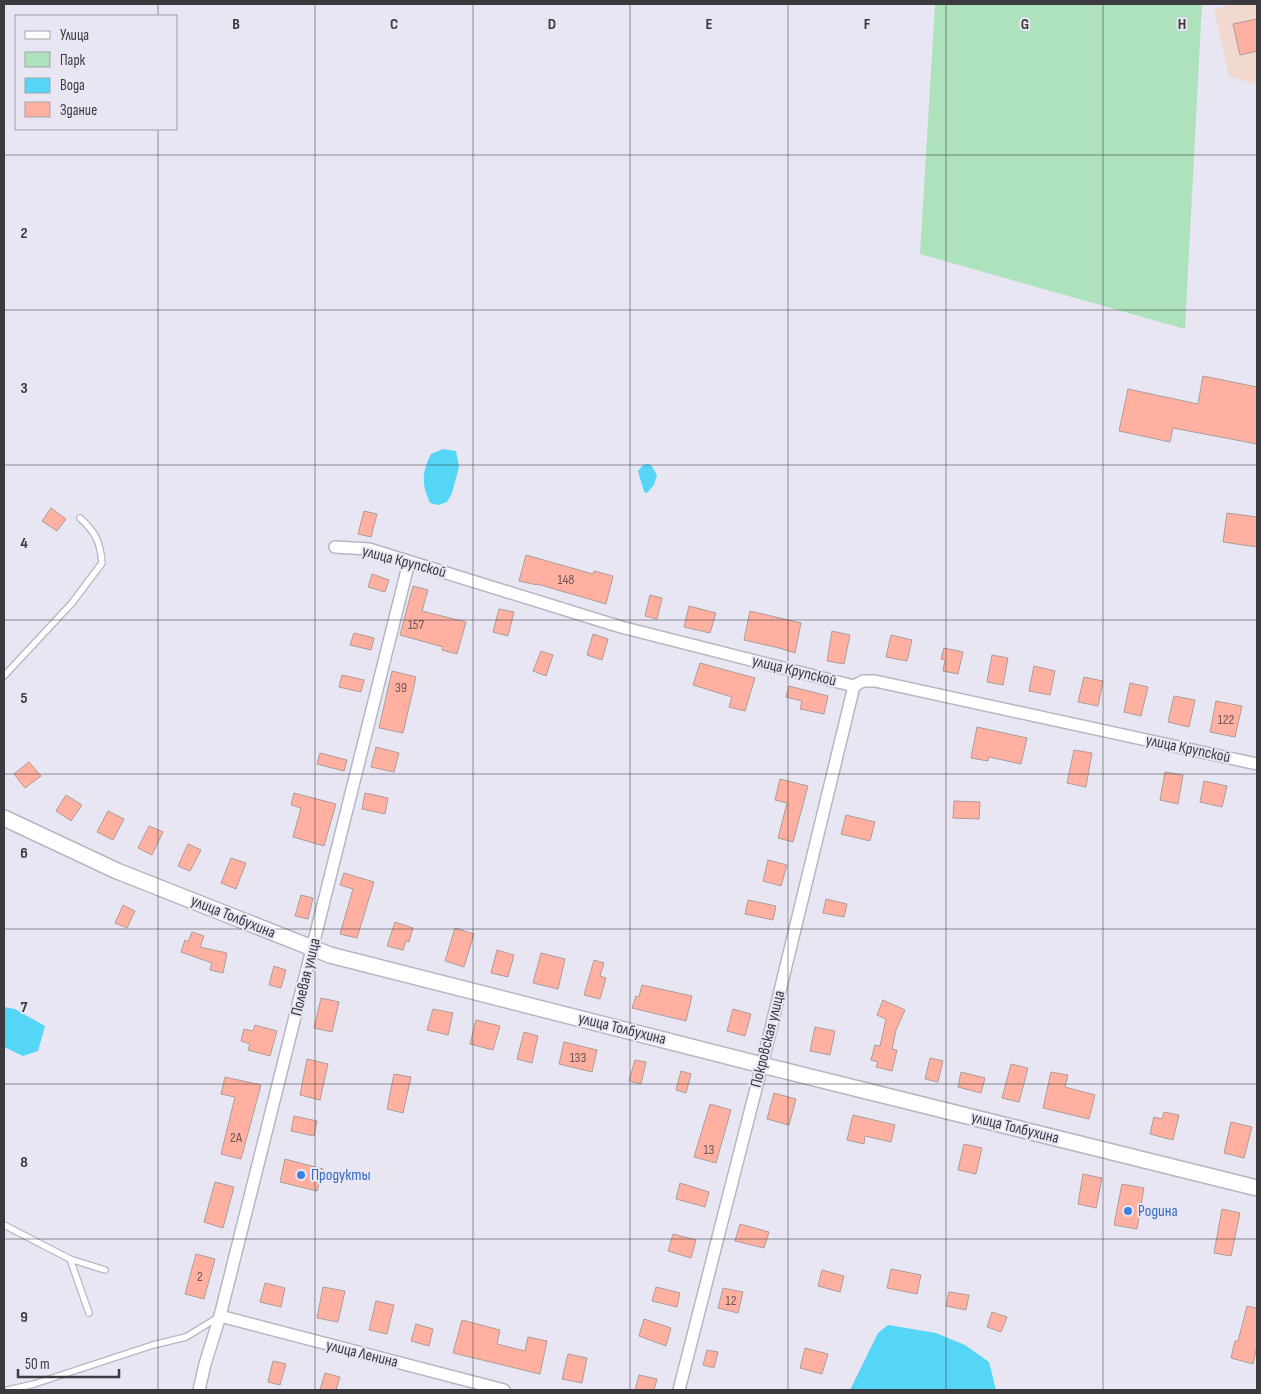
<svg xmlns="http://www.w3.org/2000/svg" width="1261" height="1394" font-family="'Sofia Sans Condensed',sans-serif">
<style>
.industrial{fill:#f1d9d0}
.green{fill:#ade2bd}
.water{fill:#55d6f6}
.building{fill:#ffb0a0;stroke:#ac9d9a}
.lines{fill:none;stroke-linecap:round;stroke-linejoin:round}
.lane-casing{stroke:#b8b6c3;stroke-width:8}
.street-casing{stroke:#b8b6c3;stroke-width:14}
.secondary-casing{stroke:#b8b6c3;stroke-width:18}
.lane{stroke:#fff;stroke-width:5.5}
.street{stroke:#fff;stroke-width:11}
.secondary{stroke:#fff;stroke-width:15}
.grid{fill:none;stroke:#3b3a3f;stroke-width:1;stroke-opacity:0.55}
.shop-dot{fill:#3f7fe0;stroke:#e9e6f4;stroke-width:2}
.labels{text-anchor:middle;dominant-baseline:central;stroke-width:4;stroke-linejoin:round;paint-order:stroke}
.number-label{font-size:14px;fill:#6c5857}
.street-label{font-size:16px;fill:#3b3a3f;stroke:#e9e6f4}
.shop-label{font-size:16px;fill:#366cbe;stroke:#e9e6f4;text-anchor:start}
.grid-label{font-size:16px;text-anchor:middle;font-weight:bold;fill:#3b3a3f;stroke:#e9e6f4;stroke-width:4;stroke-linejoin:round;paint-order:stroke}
</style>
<rect width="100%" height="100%" fill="#e9e6f4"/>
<path class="industrial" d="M1235,4H1257V85L1229,76L1214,9Z"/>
<path class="green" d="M935,4H1202L1185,329L920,254Z"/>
<g class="water">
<path d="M443,449L456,451L459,467L452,493L447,502L438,505L430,503C421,483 422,473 431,454Z"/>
<path d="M647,464L651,465L657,475L654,485L647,493L644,492L638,471L643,465Z"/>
<path d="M4,1007L15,1009L45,1026L38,1051L23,1056L4,1047Z"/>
<path d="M888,1325L936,1333L965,1345L989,1362L996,1390H850L878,1333Z"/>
</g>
<g class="building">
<path d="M1257,19V51L1240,55L1233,24Z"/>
<path d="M1203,376L1257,387V444L1173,428L1170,442L1119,431L1128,389L1198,404Z"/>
<path d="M51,508L66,519L57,531L42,521Z"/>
<path d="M364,511L377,514L371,537L358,534Z"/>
<path d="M1227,513L1257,517V547L1223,542Z"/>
<path d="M526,555L593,574L594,571L613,576L606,604L537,584V585L519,581Z"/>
<path d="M372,574L389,580L385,592L368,587Z"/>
<path d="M413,586L428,590L422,611L466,622L457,654L442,650L443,647L400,635Z"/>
<path d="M650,595L662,598L657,619L645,616Z"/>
<path d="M689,606L716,613L710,633L684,627Z"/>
<path d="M499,609L514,612L508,636L493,632Z"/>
<path d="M750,611L801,623L795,653L779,648L744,640Z"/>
<path d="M832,631L850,635L844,664L827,661Z"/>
<path d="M354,633L374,638L371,650L350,645Z"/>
<path d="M593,634L608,639L602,660L587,655Z"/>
<path d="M891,635L912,640L907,661L886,657Z"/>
<path d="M944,648L963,652L958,674L943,671L945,660L941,659Z"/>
<path d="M541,651L553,655L546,676L533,671Z"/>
<path d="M992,655L1008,658L1003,685L987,682Z"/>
<path d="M700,663L755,678L745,711L729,707L732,697L693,685Z"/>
<path d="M1034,666L1055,671L1050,695L1029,691Z"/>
<path d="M392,671L416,677L403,733L379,728Z"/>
<path d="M342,675L364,680L361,692L339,687Z"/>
<path d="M1084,677L1103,681L1098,706L1078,702Z"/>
<path d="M1130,683L1148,687L1141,716L1124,712Z"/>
<path d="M789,686L828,696L824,714L800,709L802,701L786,697Z"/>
<path d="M1174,696L1195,700L1189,727L1168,722Z"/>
<path d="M1216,701L1242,706L1235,737L1210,732Z"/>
<path d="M977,727L1027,738L1021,764L989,757L988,761L971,758Z"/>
<path d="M376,747L399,753L394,772L371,767Z"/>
<path d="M1074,750L1092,753L1086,787L1067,783Z"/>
<path d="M320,753L347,760L344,771L317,764Z"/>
<path d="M29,762L41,776L25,788L14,774Z"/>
<path d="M1165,772L1183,775L1178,804L1160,800Z"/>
<path d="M780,779L808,786L793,842L778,838L787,803L775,800Z"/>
<path d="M1204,781L1227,786L1222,807L1200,802Z"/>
<path d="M294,793L336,804L324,846L293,837L301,808L291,805Z"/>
<path d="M365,793L388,798L385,814L362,809Z"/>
<path d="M66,795L82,805L71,821L56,811Z"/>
<path d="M954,801L980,802L979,819L953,818Z"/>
<path d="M108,811L124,819L113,840L97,832Z"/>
<path d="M846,815L875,822L870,841L841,834Z"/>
<path d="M149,826L163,832L152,855L138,848Z"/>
<path d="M188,844L201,850L190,871L178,866Z"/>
<path d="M231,858L246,863L236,889L221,883Z"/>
<path d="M768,860L787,865L781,886L763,881Z"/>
<path d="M344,873L374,882L357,938L340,934L353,889L340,885Z"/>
<path d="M301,895L313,898L308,919L295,916Z"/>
<path d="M826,899L847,904L844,917L823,913Z"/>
<path d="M748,900L776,906L773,920L745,914Z"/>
<path d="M123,905L135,911L127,928L115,923Z"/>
<path d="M395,922L413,928L409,942L406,941L403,950L387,946Z"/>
<path d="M455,928L474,934L464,967L445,961Z"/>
<path d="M192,932L204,936L200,947L227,953L223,973L210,970L212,963L181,952L185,940L188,942Z"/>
<path d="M497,950L514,955L508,977L491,973Z"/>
<path d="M541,953L565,959L558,989L533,983Z"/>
<path d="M594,960L604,963L600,976L606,978L600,999L584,995Z"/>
<path d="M274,966L286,970L281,988L269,985Z"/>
<path d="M642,985L692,996L686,1021L632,1008L636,996L639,997Z"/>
<path d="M321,998L339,1002L332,1032L314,1028Z"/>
<path d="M883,1000L905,1010L896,1030L892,1049L897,1050L892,1071L876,1067L878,1062L871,1060L875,1045L880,1046L886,1019L877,1015Z"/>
<path d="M433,1009L453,1013L448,1035L427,1030Z"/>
<path d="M733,1009L751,1014L745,1036L727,1031Z"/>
<path d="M476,1020L500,1026L493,1050L470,1044Z"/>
<path d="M255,1025L277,1031L270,1056L248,1050L250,1044L241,1041L244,1029L253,1031Z"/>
<path d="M815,1027L835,1031L830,1055L810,1051Z"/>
<path d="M524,1032L538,1036L532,1063L517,1059Z"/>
<path d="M564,1042L597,1050L592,1072L559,1064Z"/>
<path d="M930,1058L943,1061L938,1082L925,1079Z"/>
<path d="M307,1059L328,1064L320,1100L300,1095Z"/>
<path d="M635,1060L646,1062L641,1084L629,1081Z"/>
<path d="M1011,1064L1028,1068L1019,1102L1002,1098Z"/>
<path d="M681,1071L691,1074L686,1093L676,1090Z"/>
<path d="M961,1072L985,1078L981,1093L958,1087Z"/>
<path d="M1051,1072L1068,1075L1065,1087L1095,1095L1089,1119L1043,1108Z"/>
<path d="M394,1074L411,1077L403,1113L387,1109Z"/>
<path d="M225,1077L261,1085L241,1159L221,1154L235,1097L221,1094Z"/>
<path d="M774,1093L796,1099L789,1125L767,1119Z"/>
<path d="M710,1104L731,1110L716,1163L694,1157Z"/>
<path d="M1164,1112L1179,1115L1173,1140L1150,1134L1154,1117L1162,1119Z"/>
<path d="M853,1115L895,1125L891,1142L865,1136L864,1144L847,1140Z"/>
<path d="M294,1116L317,1121L314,1136L291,1131Z"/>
<path d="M1231,1122L1252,1127L1244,1158L1224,1153Z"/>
<path d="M964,1144L982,1148L976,1174L958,1170Z"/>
<path d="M285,1159L323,1169L317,1191L280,1182Z"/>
<path d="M1083,1174L1102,1178L1096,1208L1078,1204Z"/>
<path d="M215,1182L234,1187L223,1228L204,1222Z"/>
<path d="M680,1183L709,1192L705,1207L676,1199Z"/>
<path d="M1122,1184L1144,1188L1137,1229L1114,1225Z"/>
<path d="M1222,1209L1240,1213L1231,1256L1214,1253Z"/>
<path d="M740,1224L769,1232L764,1248L735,1241Z"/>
<path d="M673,1234L696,1240L691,1258L668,1251Z"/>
<path d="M196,1254L215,1259L204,1299L185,1294Z"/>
<path d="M891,1269L921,1275L917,1294L887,1288Z"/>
<path d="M822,1270L844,1276L840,1292L818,1286Z"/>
<path d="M265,1283L285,1288L281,1307L260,1302Z"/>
<path d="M323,1287L345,1291L338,1322L317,1318Z"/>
<path d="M656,1287L680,1293L677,1307L652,1301Z"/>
<path d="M723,1288L743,1292L738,1313L718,1308Z"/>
<path d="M949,1292L969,1295L966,1310L946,1306Z"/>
<path d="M376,1301L394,1305L387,1334L369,1330Z"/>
<path d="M1247,1306L1257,1308V1346L1253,1364L1231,1358L1235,1341H1238Z"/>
<path d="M992,1312L1007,1317L1001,1332L987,1327Z"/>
<path d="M644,1319L671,1328L666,1346L639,1336Z"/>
<path d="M462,1320L500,1330L497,1344L525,1351L528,1337L547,1341L540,1374L453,1353Z"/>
<path d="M416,1324L433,1329L429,1346L411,1341Z"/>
<path d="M805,1348L828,1354L822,1374L800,1368Z"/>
<path d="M707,1350L718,1352L714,1368L703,1365Z"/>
<path d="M568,1354L587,1358L582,1383L562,1379Z"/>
<path d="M273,1361L286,1364L280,1385L268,1382Z"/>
<path d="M325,1373L340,1377L336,1390H320Z"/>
<path d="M639,1375L657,1379L654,1390H635Z"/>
</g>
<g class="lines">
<defs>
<g id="lane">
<path d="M4,676L72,603L102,563C100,541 96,533 80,518"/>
<path d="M4,1225L70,1259L89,1313"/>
<path d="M70,1259L105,1270"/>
<path d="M8,1390L34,1384L153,1345L186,1337L217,1318"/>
</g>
<g id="street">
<path d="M335,547L369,549L621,627L854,686L863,681H875L1257,764"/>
<path d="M220,1316L504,1390"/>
<path d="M199,1390L205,1364L220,1316L409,562"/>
<path d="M679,1390L762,1065L854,686"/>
</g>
<path id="secondary" d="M4,818L117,871L330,955L762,1065L1257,1188"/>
</defs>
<use href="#lane" class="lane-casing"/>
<use href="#street" class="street-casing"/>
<use href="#secondary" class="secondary-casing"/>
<use href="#lane" class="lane"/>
<use href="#street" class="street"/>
<use href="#secondary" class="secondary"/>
</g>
<path class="grid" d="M158,4V16M315,4V1390M473,4V1390M630,4V1390M788,4V1390M946,4V1390M1103,4V1390M158,129V1390M4,155H1257M4,310H1257M4,465H1257M4,620H1257M4,774H1257M4,929H1257M4,1084H1257M4,1239H1257"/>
<g class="shop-dot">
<circle cx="301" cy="1175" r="5"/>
<circle cx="1128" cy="1211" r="5"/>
</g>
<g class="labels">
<g class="number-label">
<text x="566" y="579">148</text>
<text x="416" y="624">157</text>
<text x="401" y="687">39</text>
<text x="1226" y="719">122</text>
<text x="578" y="1057">133</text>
<text x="236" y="1137">2А</text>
<text x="709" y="1149">13</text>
<text x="200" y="1276">2</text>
<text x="731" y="1300">12</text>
</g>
<g class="street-label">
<text transform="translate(404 562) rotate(15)">улица Крупской</text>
<text transform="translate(794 671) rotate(14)">улица Крупской</text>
<text transform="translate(1188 749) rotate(12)">улица Крупской</text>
<text transform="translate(233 917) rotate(22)">улица Толбухина</text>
<text transform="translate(306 977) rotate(-76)">Полевая улица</text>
<text transform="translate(622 1029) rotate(14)">улица Толбухина</text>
<text transform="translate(768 1039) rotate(-76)">Покровская улица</text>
<text transform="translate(1015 1128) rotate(14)">улица Толбухина</text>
<text transform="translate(362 1354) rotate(14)">улица Ленина</text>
</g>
<g class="shop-label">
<text x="311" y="1175">Продукты</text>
<text x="1138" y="1211">Родина</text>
</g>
</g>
<g class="grid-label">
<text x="236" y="29">B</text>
<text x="394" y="29">C</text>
<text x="552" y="29">D</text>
<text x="709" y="29">E</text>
<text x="867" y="29">F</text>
<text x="1025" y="29">G</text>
<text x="1182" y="29">H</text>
<text x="24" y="238">2</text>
<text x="24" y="393">3</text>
<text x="24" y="548">4</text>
<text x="24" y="703">5</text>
<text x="24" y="858">6</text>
<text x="24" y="1012">7</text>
<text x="24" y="1167">8</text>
<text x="24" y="1322">9</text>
</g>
<rect width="1261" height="1394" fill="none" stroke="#3b3a3f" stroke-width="10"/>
<rect x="15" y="15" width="162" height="115" fill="#e9e6f4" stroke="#a3a1ac"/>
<rect x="25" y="31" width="25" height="8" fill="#ffffff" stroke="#a3a1ac"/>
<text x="60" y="40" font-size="15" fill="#3b3a3f">Улица</text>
<rect x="25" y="52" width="25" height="15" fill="#ade2bd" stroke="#a3a1ac"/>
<text x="60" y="65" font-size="15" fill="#3b3a3f">Парк</text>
<rect x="25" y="78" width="25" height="15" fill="#55d6f6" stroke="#a3a1ac"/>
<text x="60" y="90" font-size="15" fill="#3b3a3f">Вода</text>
<rect x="25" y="102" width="25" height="15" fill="#ffb0a0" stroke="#a3a1ac"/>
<text x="60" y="115" font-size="15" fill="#3b3a3f">Здание</text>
<path d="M18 1369v8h101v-8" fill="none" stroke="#3b3a3f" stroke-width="2.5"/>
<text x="25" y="1369" font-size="15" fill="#3b3a3f" stroke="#e9e6f4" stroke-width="4" paint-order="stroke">50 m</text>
</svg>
